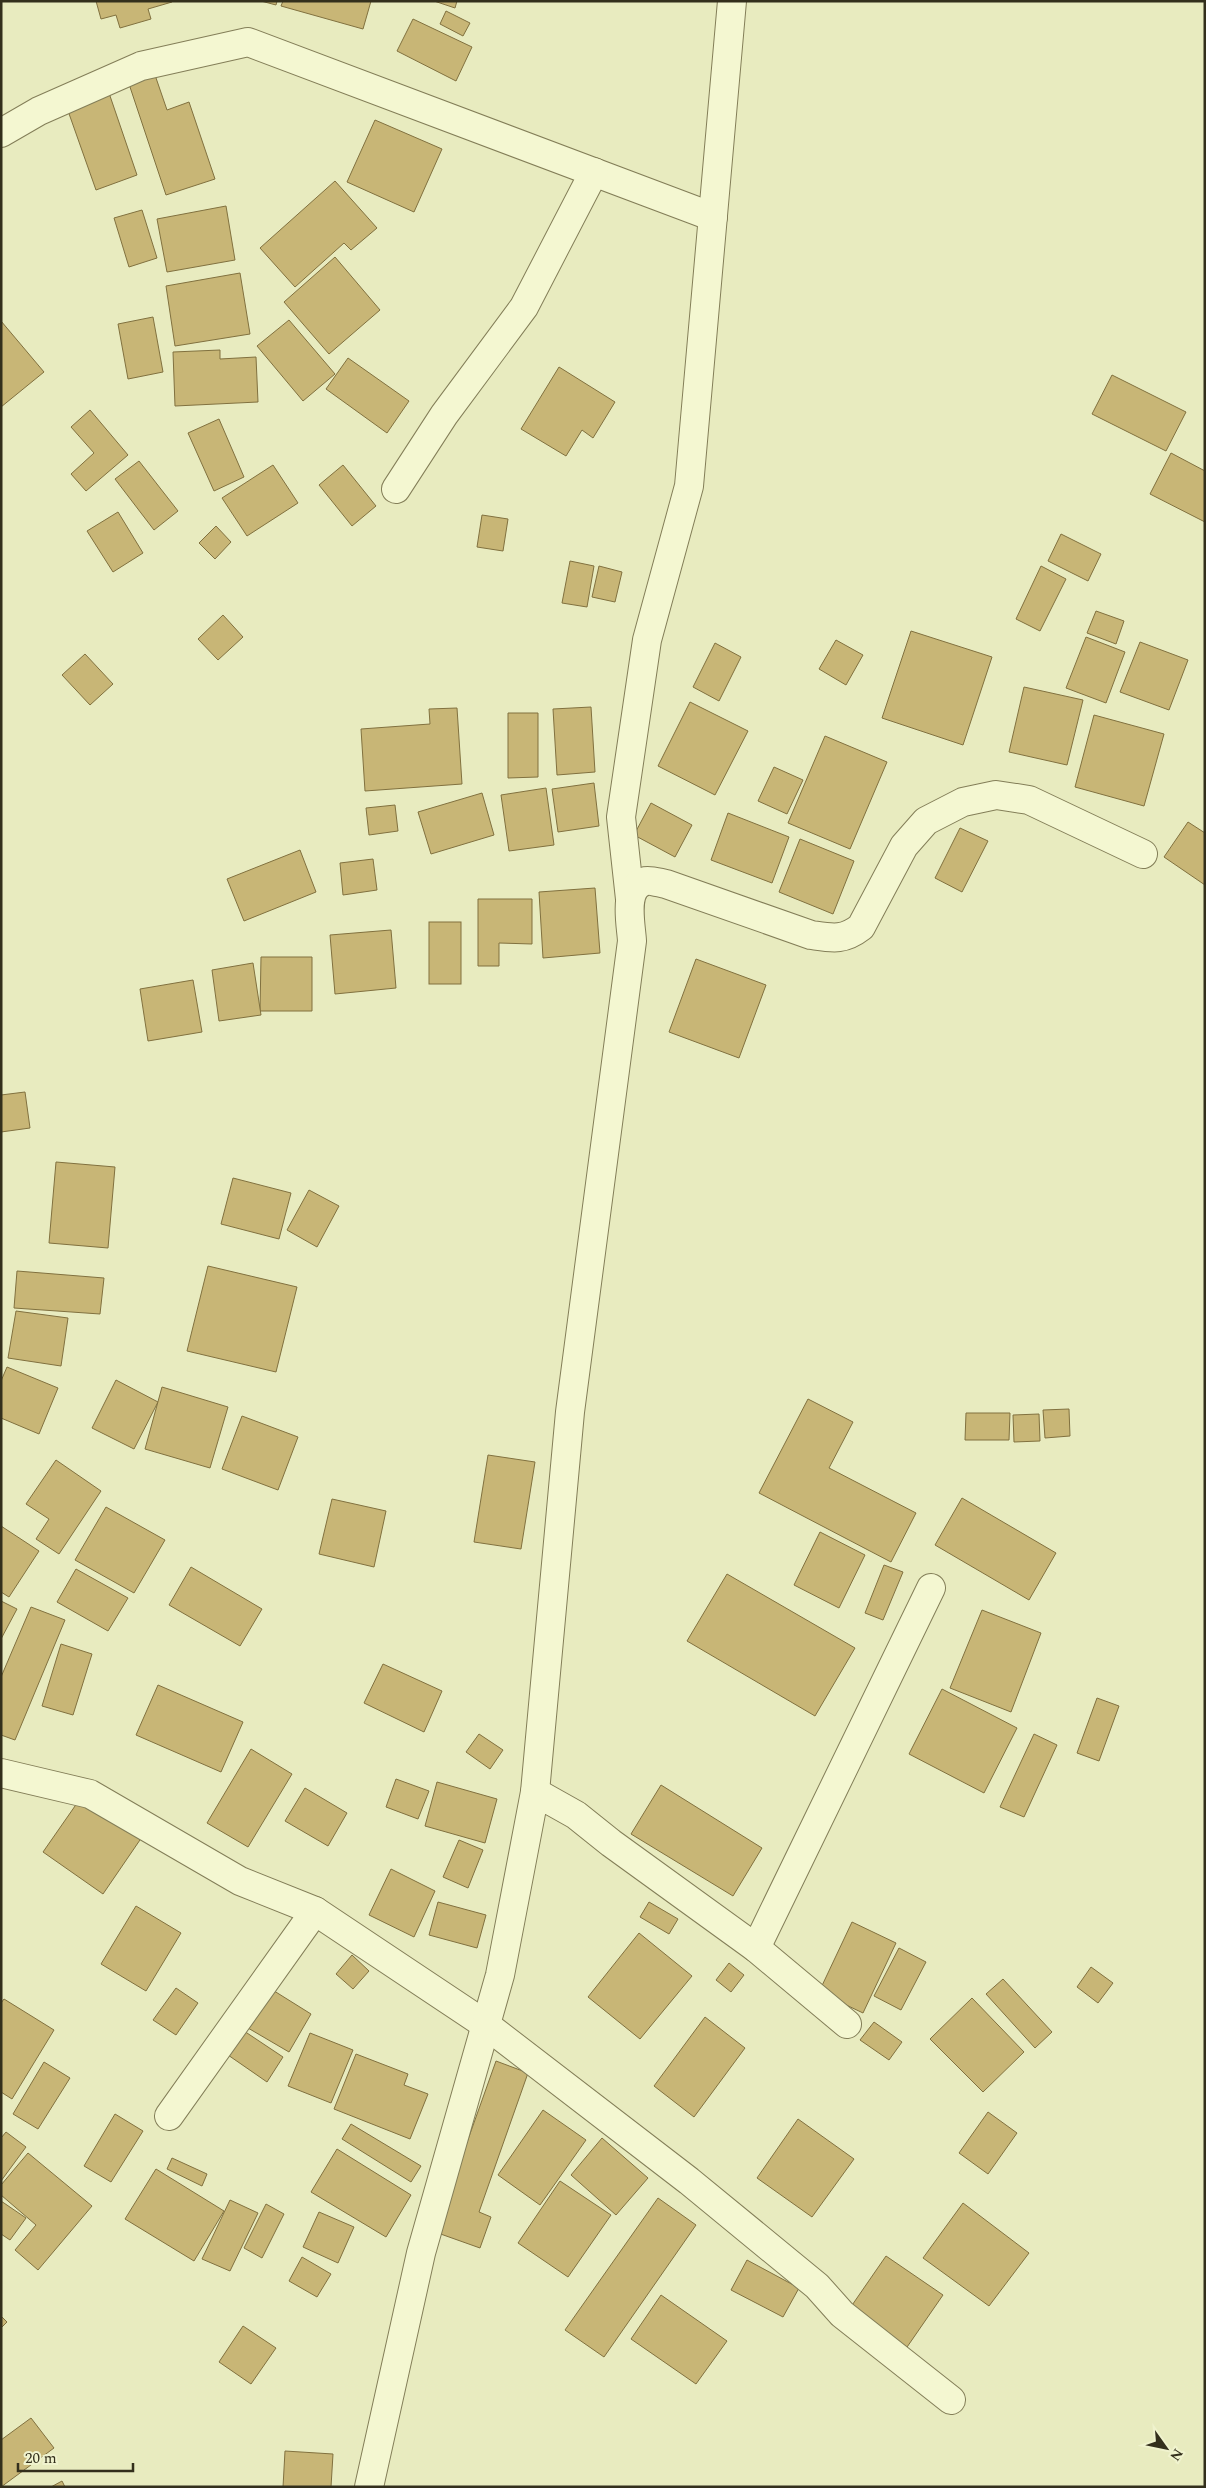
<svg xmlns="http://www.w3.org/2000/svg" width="1206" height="2488" font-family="Spectral,serif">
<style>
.building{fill:#c8b676;stroke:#81713f}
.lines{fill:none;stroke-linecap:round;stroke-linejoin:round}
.minor-casing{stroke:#837e58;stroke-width:30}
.minor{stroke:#f4f7d1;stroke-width:28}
</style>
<rect width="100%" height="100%" fill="#e8ebbf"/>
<g class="building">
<path d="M96,1H172V2L148,9L151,19L120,28L116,15L101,19Z"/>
<path d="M261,1H277L276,5Z"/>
<path d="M283,1H371L363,29L281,6Z"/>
<path d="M434,1H457L455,8Z"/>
<path d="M446,11L470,23L463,36L440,24Z"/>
<path d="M413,19L472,47L456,81L397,51Z"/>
<path d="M155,75L167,110L189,102L215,179L166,195L129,84Z"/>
<path d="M109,93L137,175L96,190L67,108Z"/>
<path d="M375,120L442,149L414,212L347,182Z"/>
<path d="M335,181L377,228L351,250L344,243L295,287L260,248Z"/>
<path d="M226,206L235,260L167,272L157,219Z"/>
<path d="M142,210L157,258L129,267L114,218Z"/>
<path d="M335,257L380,310L329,354L284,302Z"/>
<path d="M240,273L250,334L175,346L166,286Z"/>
<path d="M153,317L163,372L128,379L118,324Z"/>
<path d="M289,320L335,374L303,401L257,346Z"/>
<path d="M1,321L44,372L1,407Z"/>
<path d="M220,350V359L256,357L258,402L175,406L173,352Z"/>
<path d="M348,358L409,401L387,433L326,389Z"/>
<path d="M559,367L615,402L593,438L582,430L566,456L521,429Z"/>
<path d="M1112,375L1186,412L1166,451L1092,414Z"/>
<path d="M90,410L128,455L86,491L71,474L94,453L71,427Z"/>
<path d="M219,419L244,477L214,491L188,433Z"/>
<path d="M1171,453L1205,471V522L1150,494Z"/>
<path d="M139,461L178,511L154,530L115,479Z"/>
<path d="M273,465L298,503L247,536L222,498Z"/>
<path d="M343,465L376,506L352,526L319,485Z"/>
<path d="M118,512L143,553L113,572L87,531Z"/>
<path d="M482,515L508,519L503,551L477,547Z"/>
<path d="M216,526L231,542L215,559L199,543Z"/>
<path d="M1061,534L1101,554L1088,581L1048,561Z"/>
<path d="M570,561L594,566L587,607L562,603Z"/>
<path d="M599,566L622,572L615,602L592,597Z"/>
<path d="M1041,566L1066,579L1040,631L1016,619Z"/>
<path d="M1096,611L1124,621L1116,644L1087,633Z"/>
<path d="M223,615L243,637L218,660L198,639Z"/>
<path d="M911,631L992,657L963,745L882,718Z"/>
<path d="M1086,637L1125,652L1106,703L1066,688Z"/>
<path d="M836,640L863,655L846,685L819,669Z"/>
<path d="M1140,642L1188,660L1169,710L1120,692Z"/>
<path d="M715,643L741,657L719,701L693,687Z"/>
<path d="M85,654L113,684L90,705L62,675Z"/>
<path d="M1024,687L1083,700L1067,765L1009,752Z"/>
<path d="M690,702L748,731L715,795L658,766Z"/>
<path d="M591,707L595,772L557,775L553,709Z"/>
<path d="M457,708L462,784L365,791L361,729L430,724L429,709Z"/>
<path d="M508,713H538V777L508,778Z"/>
<path d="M1094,715L1164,734L1144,806L1075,787Z"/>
<path d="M825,736L887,762L850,849L788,823Z"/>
<path d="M774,767L803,780L787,814L758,801Z"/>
<path d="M594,783L599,826L558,832L552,789Z"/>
<path d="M546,788L554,845L509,851L501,795Z"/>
<path d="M482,793L494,835L431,854L418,812Z"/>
<path d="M651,803L692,825L675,857L634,835Z"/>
<path d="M395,805L398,831L369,835L366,808Z"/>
<path d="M728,813L789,837L772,883L711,860Z"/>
<path d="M1188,822L1205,833V885L1164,857Z"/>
<path d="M960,828L988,841L962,892L935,878Z"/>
<path d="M800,839L854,861L833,914L779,892Z"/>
<path d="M300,850L316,892L244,921L227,879Z"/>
<path d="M373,859L377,890L343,895L340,863Z"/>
<path d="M595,888L600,953L543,958L539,892Z"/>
<path d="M478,899H532V944L499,943V966H478Z"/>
<rect x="429" y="922" width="32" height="62"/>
<path d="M391,930L396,988L335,994L330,935Z"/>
<path d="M261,957H312V1011H260Z"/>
<path d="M696,959L766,985L739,1058L669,1032Z"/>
<path d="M253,963L261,1015L219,1021L212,970Z"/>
<path d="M193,980L202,1032L148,1041L140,989Z"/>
<path d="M25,1092L30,1128L1,1132V1095Z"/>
<path d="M56,1162L115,1167L108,1248L49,1243Z"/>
<path d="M233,1178L291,1193L279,1239L221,1224Z"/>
<path d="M309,1190L339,1206L317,1247L287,1230Z"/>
<path d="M208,1266L297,1287L276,1372L187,1351Z"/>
<path d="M17,1271L104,1278L100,1314L14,1308Z"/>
<path d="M16,1311L68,1318L61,1366L8,1358Z"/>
<path d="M7,1367L58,1388L39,1434L1,1418V1381Z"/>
<path d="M116,1380L158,1402L134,1449L92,1428Z"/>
<path d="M162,1387L228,1407L210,1468L145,1449Z"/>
<path d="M808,1399L853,1422L829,1468L916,1513L891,1562L759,1493Z"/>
<path d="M1069,1409L1070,1436L1045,1438L1043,1410Z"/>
<path d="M966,1413H1010L1009,1440H965Z"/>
<path d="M1039,1414L1040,1441L1014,1442L1013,1415Z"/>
<path d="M242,1416L298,1437L278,1490L222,1469Z"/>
<path d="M488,1455L535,1462L521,1549L474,1542Z"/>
<path d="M56,1460L101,1491L59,1554L36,1539L49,1519L26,1504Z"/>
<path d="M962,1498L1056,1553L1029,1600L935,1545Z"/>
<path d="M332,1499L386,1511L374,1567L319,1554Z"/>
<path d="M106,1507L165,1540L134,1593L75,1560Z"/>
<path d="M1,1526L39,1551L9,1597L1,1592Z"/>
<path d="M820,1532L865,1555L839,1608L794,1585Z"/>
<path d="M884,1565L903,1572L883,1620L865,1613Z"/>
<path d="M191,1567L262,1609L240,1646L169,1605Z"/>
<path d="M76,1569L128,1598L108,1631L57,1602Z"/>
<path d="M727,1574L855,1648L815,1716L687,1641Z"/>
<path d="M1,1601L17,1609L1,1639Z"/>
<path d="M31,1607L65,1620L15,1740L1,1735V1677Z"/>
<path d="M982,1610L1041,1633L1011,1712L950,1688Z"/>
<path d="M61,1644L92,1654L73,1715L42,1706Z"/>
<path d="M383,1664L442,1691L424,1732L364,1703Z"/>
<path d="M158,1685L243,1722L221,1772L136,1735Z"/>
<path d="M942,1689L1017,1728L984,1793L909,1754Z"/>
<path d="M1097,1698L1119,1706L1099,1761L1077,1753Z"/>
<path d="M479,1734L503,1750L490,1769L466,1752Z"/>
<path d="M1034,1734L1057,1745L1024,1817L1000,1807Z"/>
<path d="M251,1749L292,1774L248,1847L207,1823Z"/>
<path d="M396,1779L429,1791L418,1819L386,1807Z"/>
<path d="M437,1782L497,1799L485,1843L425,1826Z"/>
<path d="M661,1785L762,1848L733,1896L631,1834Z"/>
<path d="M305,1788L347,1813L328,1846L285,1821Z"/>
<path d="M82,1796L142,1837L103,1894L43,1852Z"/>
<path d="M459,1840L483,1850L468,1888L443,1877Z"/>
<path d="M391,1869L435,1891L414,1937L369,1915Z"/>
<path d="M438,1902L486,1915L477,1948L429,1935Z"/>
<path d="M649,1902L678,1919L669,1934L640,1917Z"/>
<path d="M136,1906L181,1933L146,1991L101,1964Z"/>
<path d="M852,1922L896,1943L863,2013L819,1992Z"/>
<path d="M639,1933L692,1976L640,2039L588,1997Z"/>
<path d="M899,1948L926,1962L901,2010L874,1996Z"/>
<path d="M352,1955L369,1971L353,1989L336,1974Z"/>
<path d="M729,1963L744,1975L731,1992L716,1980Z"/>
<path d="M1091,1967L1113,1983L1098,2003L1077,1987Z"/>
<path d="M1003,1979L1052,2032L1035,2048L986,1994Z"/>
<path d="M176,1988L198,2003L176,2035L153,2020Z"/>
<path d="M271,1989L311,2014L289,2052L248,2028Z"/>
<path d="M972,1998L1024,2052L983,2092L930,2039Z"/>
<path d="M4,1999L54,2030L12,2099L1,2092V2003Z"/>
<path d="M705,2017L745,2048L694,2117L654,2086Z"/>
<path d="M874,2022L902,2042L889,2060L860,2040Z"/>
<path d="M244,2031L283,2057L267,2082L228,2055Z"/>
<path d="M310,2033L353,2050L331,2103L288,2086Z"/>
<path d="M356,2054L408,2074L404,2085L428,2094L410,2139L334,2109Z"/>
<path d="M496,2061L528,2073L479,2212L491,2217L480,2248L435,2232Z"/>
<path d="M44,2062L70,2078L38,2129L13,2114Z"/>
<path d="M543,2110L586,2140L540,2205L498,2175Z"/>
<path d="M988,2112L1017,2133L988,2174L959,2153Z"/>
<path d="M115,2114L143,2131L111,2182L84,2166Z"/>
<path d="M798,2119L854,2159L812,2217L757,2178Z"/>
<path d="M351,2124L421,2166L411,2182L342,2139Z"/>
<path d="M6,2132L26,2147L1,2181V2138Z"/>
<path d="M602,2138L648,2178L616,2215L571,2175Z"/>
<path d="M337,2149L411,2195L386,2237L311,2192Z"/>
<path d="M28,2153L92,2206L38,2270L15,2250L36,2225L1,2195V2185Z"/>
<path d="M172,2158L207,2174L202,2186L167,2169Z"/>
<path d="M156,2169L224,2211L194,2261L125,2219Z"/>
<path d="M560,2181L611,2215L568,2277L518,2243Z"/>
<path d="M658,2198L696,2225L604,2357L565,2330Z"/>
<path d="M230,2200L258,2213L230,2271L202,2259Z"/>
<path d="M1,2201L26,2218L10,2240L1,2234Z"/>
<path d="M963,2203L1029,2253L989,2306L923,2258Z"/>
<path d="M266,2204L284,2214L262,2258L244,2248Z"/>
<path d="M319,2212L354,2227L338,2263L303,2247Z"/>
<path d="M886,2256L943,2295L905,2350L848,2311Z"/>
<path d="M302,2257L331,2274L317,2297L289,2281Z"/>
<path d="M747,2260L799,2288L783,2317L731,2290Z"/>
<path d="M661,2295L727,2341L696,2384L631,2339Z"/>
<path d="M1,2316L7,2322L1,2328Z"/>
<path d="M243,2326L276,2348L251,2384L219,2362Z"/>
<path d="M31,2418L54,2448L1,2487V2440Z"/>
<path d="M285,2451L333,2454L331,2487H283Z"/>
<path d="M62,2481L65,2487H51Z"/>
</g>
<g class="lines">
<defs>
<g id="minor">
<path d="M1,133L39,111L141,66L248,42L713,217"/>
<path d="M396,489L444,415L524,307L594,172"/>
<path d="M630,899L621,817L647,640L689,486L732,1"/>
<path d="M1,1773L90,1794L240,1881L315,1911L486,2025L689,2181L817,2286L842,2314L951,2400"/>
<path d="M535,1792L570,1412L632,941C631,923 622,886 646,881C651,880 660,883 666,884L811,935C832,938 843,941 861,927L904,846L926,821L963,802L996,795L1029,800L1143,854"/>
<path d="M756,1948L931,1588"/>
<path d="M169,2116L315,1911"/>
<path d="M369,2487L421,2253L500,1975L535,1792L576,1815L611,1843L756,1948L847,2024"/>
</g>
</defs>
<use href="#minor" class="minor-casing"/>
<use href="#minor" class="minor"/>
</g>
<rect width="1206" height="2488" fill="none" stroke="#332f1c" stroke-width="5"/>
<g transform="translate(1166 2448) rotate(123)" stroke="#f0f3ce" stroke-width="4" paint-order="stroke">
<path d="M0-4L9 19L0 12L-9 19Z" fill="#332f1c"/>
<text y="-8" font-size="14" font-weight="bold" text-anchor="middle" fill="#332f1c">N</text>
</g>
<path d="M18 2463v8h115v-8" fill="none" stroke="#332f1c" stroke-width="2.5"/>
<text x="25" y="2463" font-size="15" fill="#332f1c" stroke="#f0f3ce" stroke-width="4" paint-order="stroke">20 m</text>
</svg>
